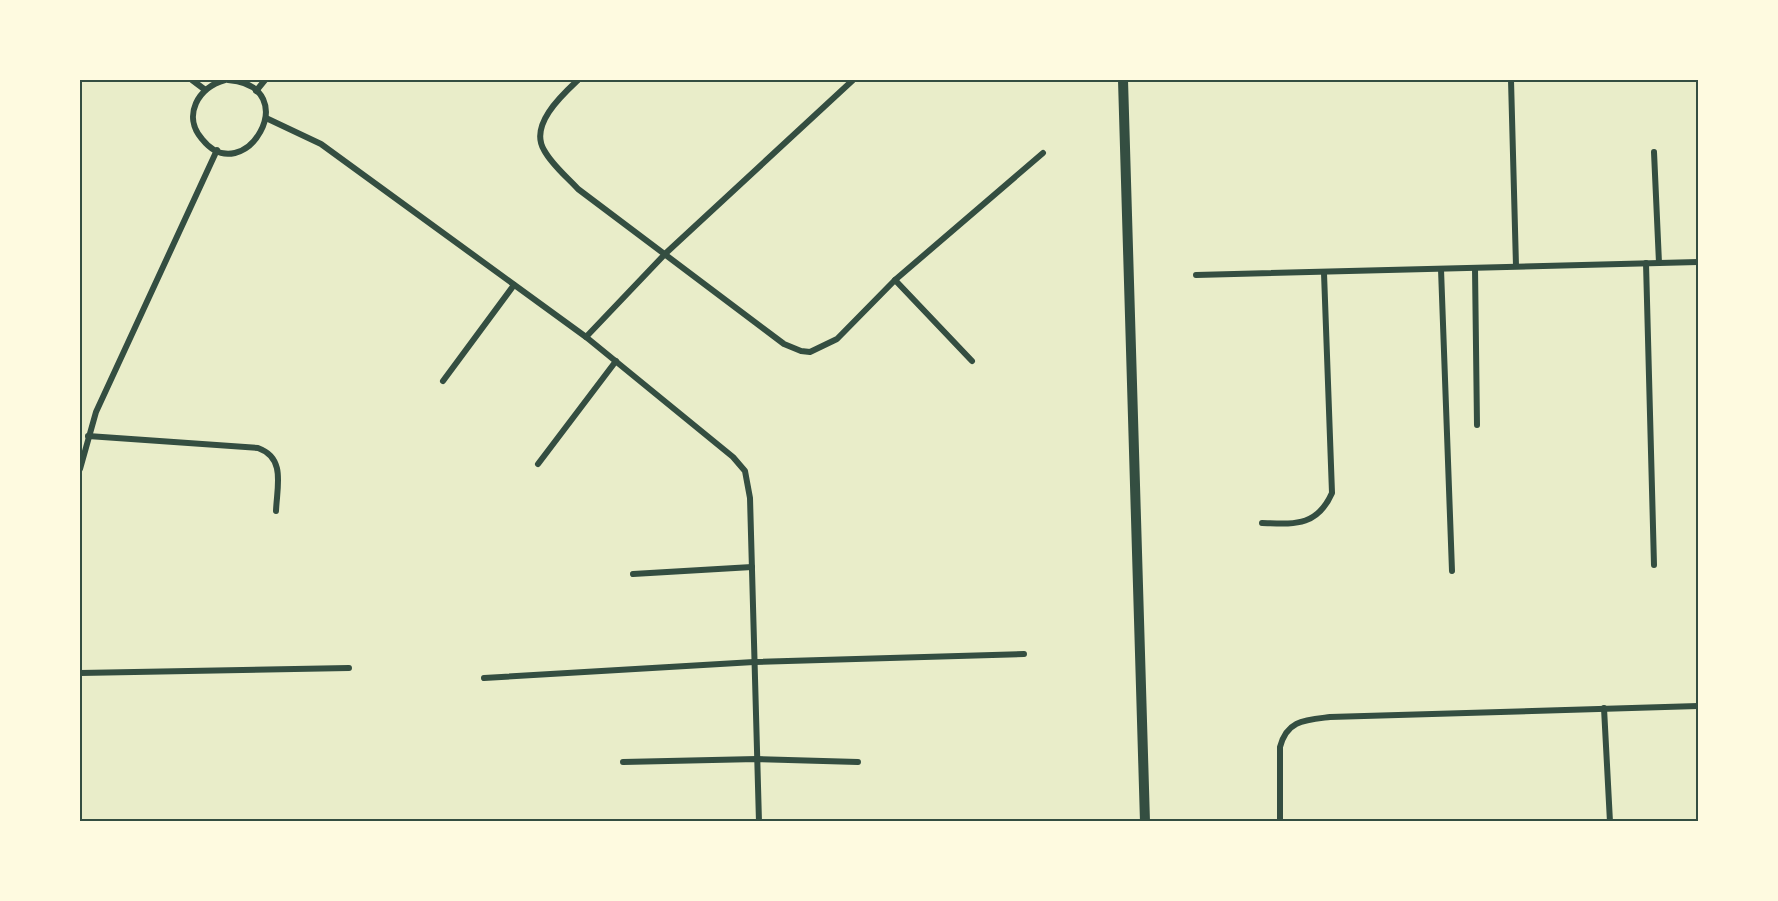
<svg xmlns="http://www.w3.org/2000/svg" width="1778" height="901" font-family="Inter,sans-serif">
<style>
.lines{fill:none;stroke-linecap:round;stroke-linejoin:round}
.minor{stroke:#344e41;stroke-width:6}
.tertiary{stroke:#344e41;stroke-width:10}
.neatline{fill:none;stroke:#344e41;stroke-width:2}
</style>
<rect width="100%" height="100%" fill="#e9edc9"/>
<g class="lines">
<g class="minor">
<path d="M192,80L204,89"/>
<path d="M225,80C198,87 182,116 202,139C244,192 307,86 228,80"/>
<path d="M578,80C562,95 529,125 544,150C552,165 567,177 578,189L784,344L801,351L810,352L837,339L895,280L1043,153"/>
<path d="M1511,80L1516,266"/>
<path d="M256,91L265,80"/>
<path d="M266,118L321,144L586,337L733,457L745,471L750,498L759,822"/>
<path d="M1654,152L1659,263"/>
<path d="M1646,263L1654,565"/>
<path d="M1475,268L1477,425"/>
<path d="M1441,269L1452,571"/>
<path d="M1196,275L1698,262"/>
<path d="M895,280L972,361"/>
<path d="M586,337L666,253L853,80"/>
<path d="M443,381L514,285"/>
<path d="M88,436L258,448C286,458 277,486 276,511"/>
<path d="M538,464L616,361"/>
<path d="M80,469L96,412L217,150"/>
<path d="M1262,523C1294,524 1317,527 1332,493L1324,273"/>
<path d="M633,574L752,567"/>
<path d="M80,673L349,668"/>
<path d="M484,678L754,662L1024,654"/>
<path d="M1604,708L1610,822"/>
<path d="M623,762L757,759L858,762"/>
<path d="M1280,822V747C1287,720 1305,720 1330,717L1698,706"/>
</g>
<path class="tertiary" d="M1123,80L1145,822"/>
</g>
<rect width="1778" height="901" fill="none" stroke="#fefae0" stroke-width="162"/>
<rect x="81" y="81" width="1616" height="739" class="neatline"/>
</svg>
